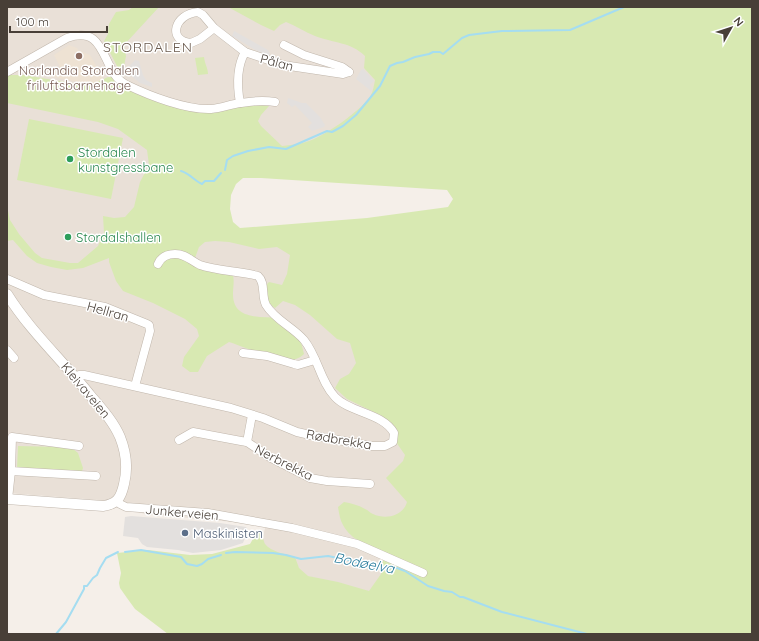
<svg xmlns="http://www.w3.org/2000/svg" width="759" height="641" font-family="Quicksand,sans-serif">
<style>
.residential{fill:#e9e0d7}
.education{fill:#eee2d3}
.green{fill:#d8e9b2;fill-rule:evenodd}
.parking{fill:#e3e0de}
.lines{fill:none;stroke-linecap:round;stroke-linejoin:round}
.stream{stroke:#a5ddf1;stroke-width:2}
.minor-casing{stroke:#c0b6ab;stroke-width:9}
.tertiary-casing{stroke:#c0b6ab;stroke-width:11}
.minor{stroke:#fff;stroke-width:8}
.tertiary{stroke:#fff;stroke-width:10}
.education-dot{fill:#8d6e63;stroke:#fff;stroke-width:1.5}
.leisure-dot{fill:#2e9e5b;stroke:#fff;stroke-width:1.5}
.service-dot{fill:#5c6f8a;stroke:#fff;stroke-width:1.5}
.labels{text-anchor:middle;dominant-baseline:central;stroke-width:3;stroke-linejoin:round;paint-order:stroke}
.street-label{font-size:13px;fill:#483f37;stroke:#fff}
.education-label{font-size:13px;fill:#785e54;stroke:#fff}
.leisure-label{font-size:13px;fill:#27864d;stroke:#fff;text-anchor:start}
.service-label{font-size:13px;fill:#4e5e75;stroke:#fff;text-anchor:start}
.neighbourhood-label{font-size:14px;letter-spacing:1px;fill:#6b5b4e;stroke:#fff}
.water-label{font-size:14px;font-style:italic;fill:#2a7d9d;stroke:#fff}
</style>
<rect width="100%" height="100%" fill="#f5efe9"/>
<path class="residential" d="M7,7H263L375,54L401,108L291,172L208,150L182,236L288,247L430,435L401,560L370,592L303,575L260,546L266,525L145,514L98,500L7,493Z"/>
<path class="education" d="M69,45L77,48L78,50L90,55L100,72L106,88L49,76V73L60,67L54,55Z"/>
<g class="green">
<path d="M133,7H159L124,45L126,56L124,66L118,68L104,41L108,34L109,24L116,12L129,10Z"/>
<path d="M228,7H752V634H168L135,609L127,598L120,588L119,583L121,573L117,553L148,550L190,555L212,554L250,544L257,532H260C263,535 263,540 265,544C271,552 286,554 295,557L299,568L308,576L338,582L369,591L381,574L384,553C369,547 351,540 343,525C340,520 339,513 338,507L344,502C351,503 358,505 365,509C368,510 370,513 373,514C386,520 403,516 407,502L386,478L403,461L405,455L396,442V433L395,427L382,416L347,399L335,388L340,379L349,374L356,363L350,343L337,339L310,315L295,305L283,301L275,308L267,302L266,285L269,282L282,285L287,274L290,255L277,247L259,249L229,242L215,241L205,242L199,247L195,258L199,263L232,272C235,280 233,286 233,294C233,320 259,316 278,318L301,342L304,354C302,356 299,358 296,359C282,363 244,347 229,342L207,356L198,372H190L182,366L184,357L199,336L197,329L185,319L153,303L123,291L116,281L109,262V258L83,268L67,270L51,267L37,263L27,256L13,240L7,241V206L10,220L19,234L35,253L42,258L70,263H78L98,246L104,233L103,216L114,218L125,217L134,207L140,182L149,165L147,150L118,129L98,122L7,103L8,75H24L89,86L108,77H113L187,110L234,108L253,105L269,106L261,115L258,121L261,126L282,146C291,145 301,144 309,141C326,135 362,110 371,95C373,91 374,85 375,80L364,68L365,56C351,42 333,43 315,36C305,32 296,26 286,22L280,25L274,31L261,25ZM243,178H261L447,190L453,199L448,207L367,218L240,228L233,222L230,209L231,195L236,184Z"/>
<path d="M204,57C205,65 208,68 208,74L198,75L195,58Z"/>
<path d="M29,119L123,138L111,199L17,180Z"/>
<path d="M18,446L60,447L72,448L78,453L83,468L81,474L17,469Z"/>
</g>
<g class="parking">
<path d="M234,31L268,50L270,54L269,56L259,52L232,36Z"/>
<path d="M135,60L139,61L143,75L146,80L152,83V87L140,83L125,71Z"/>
<path d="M363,69L374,81L370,85L372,88L371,91L356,79L361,70Z"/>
<path d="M288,98L302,103H306L320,117L325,125L324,127L312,131L308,127L312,123L295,105L292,107L287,103Z"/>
<path d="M131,516L220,523L246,527L248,530L243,543L221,550L193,553L178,550L147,547L142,544L138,538L123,536L125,517Z"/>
</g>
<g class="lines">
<g class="stream">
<path d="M225,170L227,160L233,156L248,151L269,147L286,149L327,131L332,132L343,126L356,115L380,86L390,66L397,63L403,62L415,57L429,54L433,52H440L443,54L462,38L469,35L502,31L570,30L624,7"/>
<path d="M181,171C189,173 195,181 202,184L205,181H214L221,173"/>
<path d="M125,552L141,550L181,557L187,564L197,566L202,564L208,559L221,555"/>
<path d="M226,553L235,552L273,553L286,555L301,559L328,556L353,561L374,567L397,568L405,571L428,586L444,591L452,592L460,597H463L502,612L587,634"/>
<path d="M56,634L66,622L84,589V586H87L93,578L97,575L100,568L106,558L118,552"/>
</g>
<defs>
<g id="minor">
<path d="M214,28L200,39L191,43C167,41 174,14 198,12L203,15L214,28L245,52L283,65L343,74L349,72"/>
<path d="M284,45L304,55L342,67L349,72"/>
<path d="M7,72L67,38C109,23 100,73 127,85C150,96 186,110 211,109C222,108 231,104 241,103C253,101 263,100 275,102"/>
<path d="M240,103C237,86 236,68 245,52"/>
<path d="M7,279L44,295L105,307L147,324L149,325L150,331L135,386"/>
<path d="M7,350L14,358"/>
<path d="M243,353L267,356L294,364L298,365L315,360"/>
<path d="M76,377L79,375H84L231,408L263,418L297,432L310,435L371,446H385L393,442L394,433C383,413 350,413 335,397C320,381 318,357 304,340C293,327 275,320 266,305C261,296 266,283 258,276C240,271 217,271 200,265C191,261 186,254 175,254C167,254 161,257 158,264"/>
<path d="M179,440L193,432L241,441L247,442L271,458L310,478L327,481L370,484"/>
<path d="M247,442L252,415"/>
<path d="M79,446L12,437L11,471L96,476"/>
<path d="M8,499L11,471"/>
<path d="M117,501L120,504L126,507L208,513L292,528L357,544L423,573"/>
</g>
<path id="tertiary" d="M7,294C30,331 63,361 90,395C101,408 113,421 120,437C126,452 128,468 124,484C121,498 117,504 103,506L7,499"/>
</defs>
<use href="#minor" class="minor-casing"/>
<use href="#tertiary" class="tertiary-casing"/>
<use href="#minor" class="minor"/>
<use href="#tertiary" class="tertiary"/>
</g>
<circle class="education-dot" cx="79" cy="56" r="4"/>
<g class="leisure-dot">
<circle cx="70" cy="159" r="4"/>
<circle cx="68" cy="237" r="4"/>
</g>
<circle class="service-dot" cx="185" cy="533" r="4"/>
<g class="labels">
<g class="street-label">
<text transform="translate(277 62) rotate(15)">Pålan</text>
<text transform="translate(108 311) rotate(16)">Hellran</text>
<text transform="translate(86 390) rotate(50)">Kleivaveien</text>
<text transform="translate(339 439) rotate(10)">Rødbrekka</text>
<text transform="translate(284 462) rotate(27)">Nerbrekka</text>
<text transform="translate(182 512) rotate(5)">Junkerveien</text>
</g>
<g class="education-label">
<text x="79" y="70">Norlandia Stordalen<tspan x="79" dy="15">friluftsbarnehage</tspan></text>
</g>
<g class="leisure-label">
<text x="78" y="152">Stordalen<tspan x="78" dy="15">kunstgressbane</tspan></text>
<text x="76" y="237">Stordalshallen</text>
</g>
<g class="service-label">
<text x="193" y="533">Maskinisten</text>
</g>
<g class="neighbourhood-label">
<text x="148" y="47">STORDALEN</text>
</g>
<g class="water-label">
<text transform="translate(364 563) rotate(11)">Bodøelva</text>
</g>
</g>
<rect width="759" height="641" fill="none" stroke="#483f37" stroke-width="16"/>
<g transform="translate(731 28) rotate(51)" stroke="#ffffff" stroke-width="3" paint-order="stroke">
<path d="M0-3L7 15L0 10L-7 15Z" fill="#483f37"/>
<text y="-6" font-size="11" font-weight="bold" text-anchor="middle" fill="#483f37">N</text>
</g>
<path d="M10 26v6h97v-6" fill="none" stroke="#483f37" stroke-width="2"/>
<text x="16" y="26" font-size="12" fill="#483f37" stroke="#ffffff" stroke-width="3" paint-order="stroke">100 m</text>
</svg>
